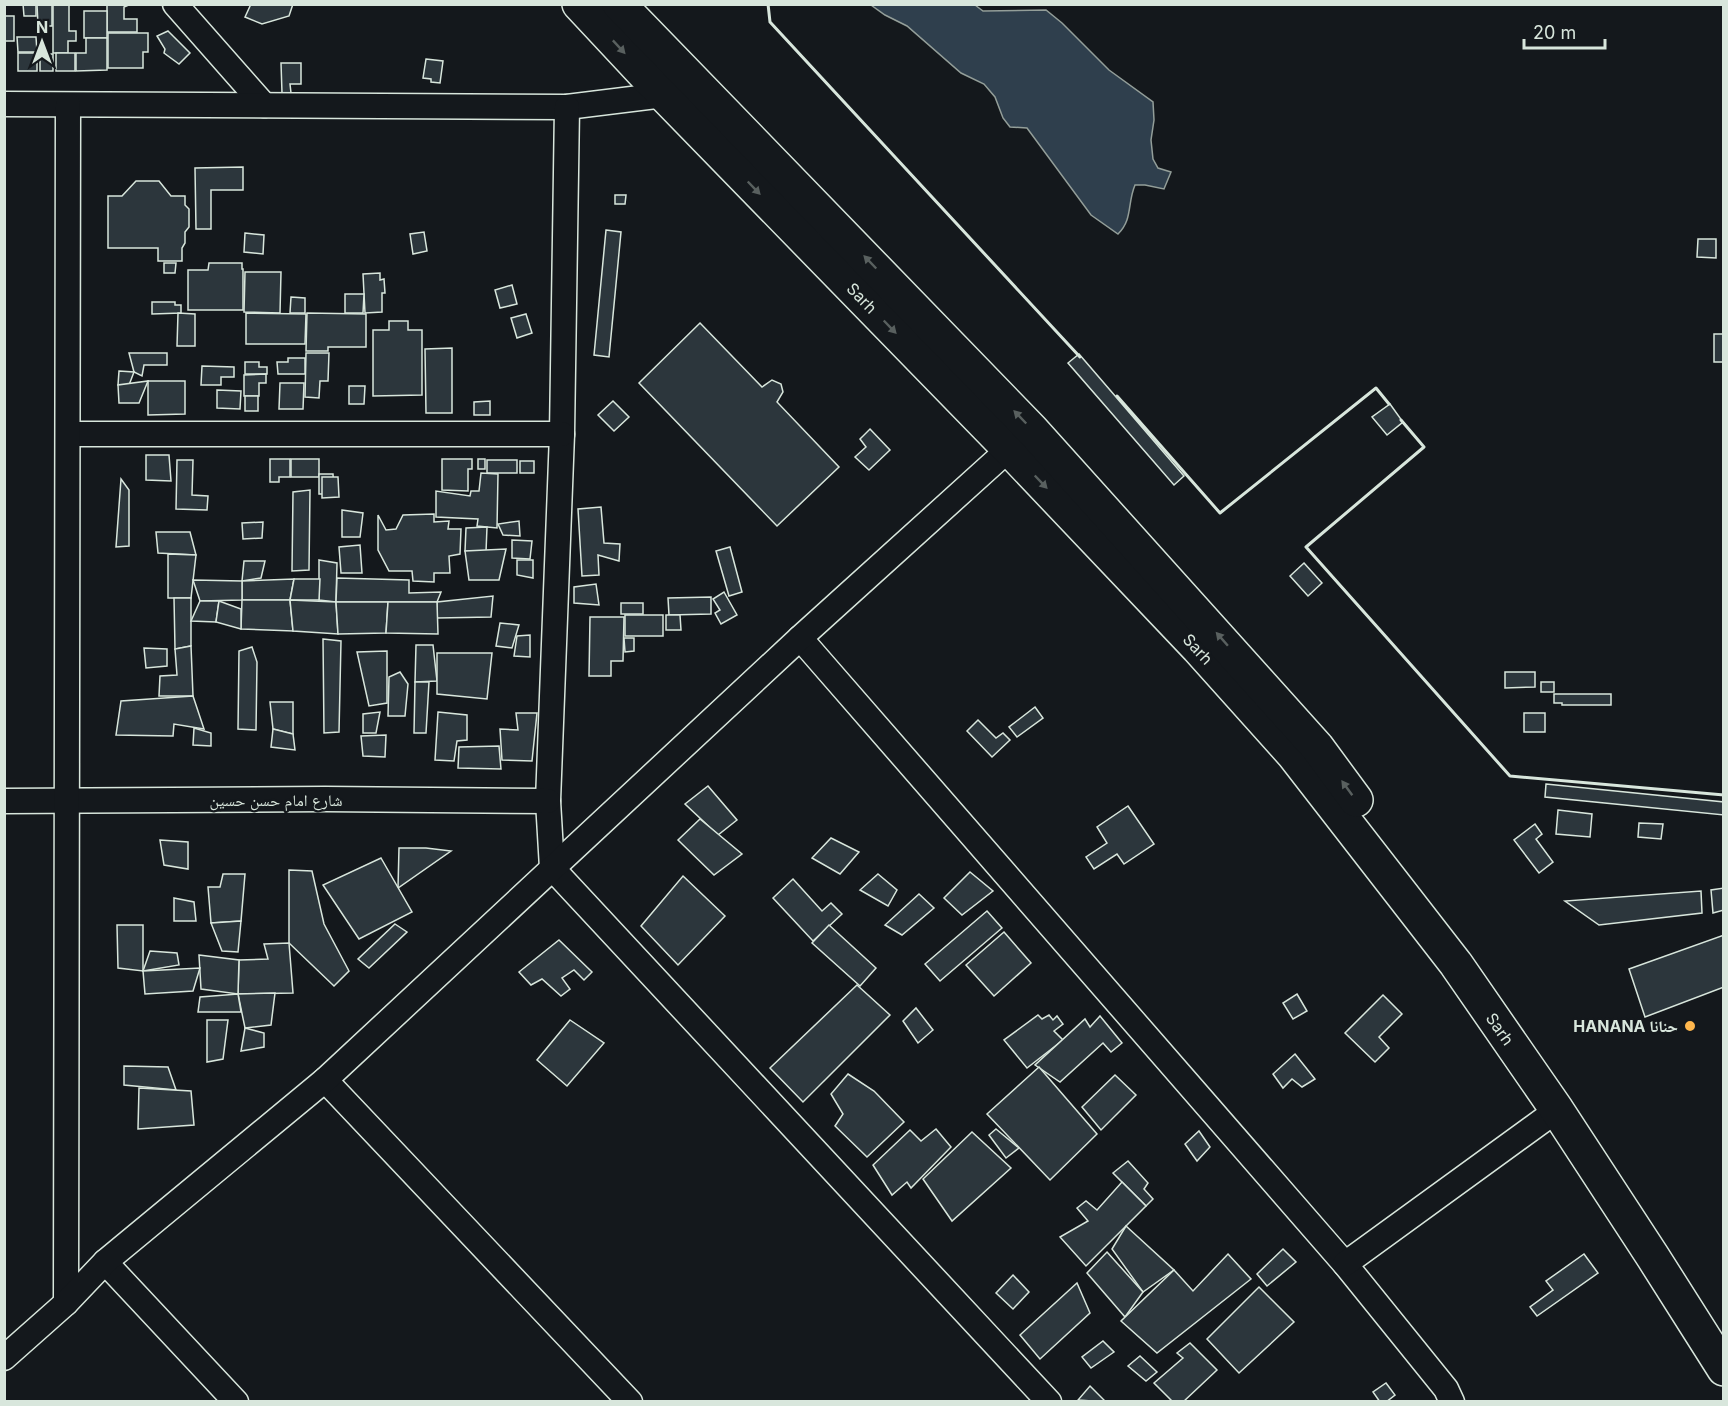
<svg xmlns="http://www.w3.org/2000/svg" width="1728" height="1406" font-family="Inter,'Noto Naskh Arabic',sans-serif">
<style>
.water{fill:#2f3f4d;stroke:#939e99;stroke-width:1.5}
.building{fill:#2c363c;stroke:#d8e6dc;stroke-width:1.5}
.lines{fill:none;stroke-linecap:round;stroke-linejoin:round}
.minor-casing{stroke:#d8e6dc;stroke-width:27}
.trunk-casing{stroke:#d8e6dc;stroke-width:36}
.minor{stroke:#14181c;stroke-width:24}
.trunk{stroke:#14181c;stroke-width:33}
.wall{stroke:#d8e6dc;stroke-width:3}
.oneway{fill:#59605f}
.poi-dot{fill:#ffb74d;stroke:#14181c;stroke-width:2}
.labels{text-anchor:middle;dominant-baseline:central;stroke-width:4.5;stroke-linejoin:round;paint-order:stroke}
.street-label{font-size:16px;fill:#d8e6dc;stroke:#14181c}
.poi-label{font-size:16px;font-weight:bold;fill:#d8e6dc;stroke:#14181c;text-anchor:end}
</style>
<rect width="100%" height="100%" fill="#14181c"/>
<path class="water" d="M975,5L983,11L1046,10L1062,23L1109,70L1153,102L1154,120L1151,140L1153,159L1158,168L1171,172L1164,189L1145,185H1135C1127,204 1133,219 1118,234L1091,215L1027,128L1010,127L1003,118L995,97L984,84L961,73L907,26L885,15L871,5Z"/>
<g class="building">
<path d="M23,4H36V16H24Z"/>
<path d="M37,4H52V26H38Z"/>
<path d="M53,4H69V31H76V41H68V53H53Z"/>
<path d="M107,4H131L124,7V19H137V32H107Z"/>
<path d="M251,4H293L289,16L262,24L245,17Z"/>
<rect x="84" y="11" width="23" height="27"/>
<rect x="4" y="16" width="10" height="25"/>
<path d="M168,31L190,53L179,64L164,53L165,49L157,36Z"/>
<path d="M108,33H148V52H143V68H108Z"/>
<path d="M17,37H36L37,52H18Z"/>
<path d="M86,38H107V70L76,71V53H86Z"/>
<rect x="18" y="53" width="19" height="18"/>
<rect x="56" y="53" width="19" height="18"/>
<rect x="40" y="54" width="13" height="17"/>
<path d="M426,59L443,61L440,83L431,82V79L423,78Z"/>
<path d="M281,63H301V84H290L291,93H282Z"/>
<path d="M243,167V190H211V229H196L195,168Z"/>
<path d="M136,181H159L171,196H185V205L189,209V227L185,232V243L182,248V261H158V248H108V196H122Z"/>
<path d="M615,195H626L625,204H615Z"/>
<path d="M606,230L621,232L609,357L594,355Z"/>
<path d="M424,232L427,251L413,254L410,234Z"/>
<path d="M245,233L264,235L263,254L244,252Z"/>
<path d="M1698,239H1716V258L1697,257Z"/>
<path d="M164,263H176L175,273H164Z"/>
<path d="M209,263H242V269H243V310H188V270H208Z"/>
<path d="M245,272H281L280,313L244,312Z"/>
<path d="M380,273V280L384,279L385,293H382V312L365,313L363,274Z"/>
<path d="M512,285L517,304L500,308L495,290Z"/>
<path d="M345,294H364L363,313H345Z"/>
<path d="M291,297L305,298V313H290Z"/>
<path d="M152,302H175V305H181V313L152,314Z"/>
<path d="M178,313L195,314V346H177Z"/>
<path d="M246,313L306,314L305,344H246Z"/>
<path d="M307,313L366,314V347H328V351H306Z"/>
<path d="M526,314L532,333L517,338L511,318Z"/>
<path d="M389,321H408V330H422V395L373,396V330H389Z"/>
<path d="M700,323L762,387L772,380L781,384L783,392L777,402L839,467L777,526L639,383Z"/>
<rect x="1714" y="334" width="10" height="28"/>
<path d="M452,348V413H426L425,349Z"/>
<path d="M129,353H167V365H144L142,376L134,372Z"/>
<path d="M306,353H329L328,381H320L319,398L305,397Z"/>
<path d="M1079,354L1184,476L1174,485L1068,363Z"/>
<path d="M288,358H305V374H278L277,362H288Z"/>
<path d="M245,362H259V367H267V374H245Z"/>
<path d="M202,366L234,367V377H221V385H201Z"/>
<path d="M119,371L134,372L129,385H118Z"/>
<path d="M266,374V383H259V396H244V375Z"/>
<path d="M148,381H185V414L148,415Z"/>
<path d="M148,381L139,403H119L118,385Z"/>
<path d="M280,383H304L303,409H279Z"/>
<path d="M349,386H365L364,404H349Z"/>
<path d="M217,390L241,391L240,409L217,408Z"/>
<rect x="245" y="396" width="13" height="15"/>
<path d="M490,401V415H474V402Z"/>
<path d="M613,401L629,417L614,431L598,415Z"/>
<path d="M1390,404L1403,422L1387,435L1372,417Z"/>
<path d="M870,429L890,450L869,470L855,457L866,447L860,439Z"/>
<path d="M146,455H169L171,481L146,480Z"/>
<path d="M270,459H290V477H279V482H270Z"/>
<rect x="291" y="459" width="28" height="18"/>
<path d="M442,459H472V469H468V491L442,490Z"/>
<rect x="478" y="459" width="7" height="10"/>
<path d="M177,460H193L192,495L208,496L207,510L176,509Z"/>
<rect x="487" y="460" width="30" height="13"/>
<rect x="520" y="461" width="14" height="12"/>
<path d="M481,473L498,474L497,528L477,526L478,519L436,517V491L470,496L471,491H479Z"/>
<path d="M319,474H333L334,494H319Z"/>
<path d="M322,477H338L339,497L322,498Z"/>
<path d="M121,479L129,490V546L116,547Z"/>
<path d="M310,490L309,570L292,571L293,492Z"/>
<path d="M601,507L604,543L620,544L619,561L598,555L599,575L582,576L578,509Z"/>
<path d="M342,510L363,513L360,537H342Z"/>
<path d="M434,514V522L449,521L448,529H461L460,554L449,556L450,573H434V582L413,581L412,571H389L378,550V515L386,530L396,529L403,515Z"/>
<path d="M519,521L520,536L503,535L498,524Z"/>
<path d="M263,522L262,538L243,539L242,523Z"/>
<path d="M487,527L486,552L465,551L466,528Z"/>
<path d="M156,532H190L196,555L158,553Z"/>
<path d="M512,540L532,541L530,559L512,558Z"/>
<path d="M360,545L362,573H341L339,547Z"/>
<path d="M730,547L742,592L729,596L716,551Z"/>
<path d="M506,549L499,580H469L465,551Z"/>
<path d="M168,554L196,555L191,598H168Z"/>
<path d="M319,560L337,563L336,602L319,600Z"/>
<path d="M517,560H533V578L517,575Z"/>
<path d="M244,561H265L261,578L242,581Z"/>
<path d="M1304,563L1322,583L1308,596L1290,576Z"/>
<path d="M337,578L409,580V593L441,592L437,602H336Z"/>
<path d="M294,579L290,600H242V581Z"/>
<path d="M294,579H320L319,600H290Z"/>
<path d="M193,580L242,581V600L200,601Z"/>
<path d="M596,584L599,605L574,603V587Z"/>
<path d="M724,592L737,615L721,624L715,613L720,610L713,599Z"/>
<path d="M493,596L491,617L437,618V602Z"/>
<path d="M711,597V614L669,615L668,598Z"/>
<path d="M174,598H191V646L175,649Z"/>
<path d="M242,600H290L293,631L241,629Z"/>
<path d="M290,600L336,602L338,634L293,631Z"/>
<path d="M200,601H219L216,622L191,621Z"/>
<path d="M219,601L241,609V629L216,622Z"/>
<path d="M336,602H388L386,633L338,634Z"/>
<path d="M388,602H437L438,634L386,633Z"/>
<rect x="621" y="603" width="22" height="11"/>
<rect x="625" y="615" width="38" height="21"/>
<path d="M666,615H680L681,630H666Z"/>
<path d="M590,617H624L623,661H611V676H589Z"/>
<path d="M500,623L519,625L512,648L496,646Z"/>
<path d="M530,635V657L514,656L517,636Z"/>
<path d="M624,638H634V651L625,652Z"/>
<path d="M323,639L341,641L339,732L324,733Z"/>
<path d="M416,645H433L437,681L415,682Z"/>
<path d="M191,646L193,696H159L160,676L177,675L175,649Z"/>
<path d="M252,647L257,662L256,730L238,729L239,651Z"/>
<path d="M144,648L167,649V666L146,668Z"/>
<path d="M387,651V703L369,706L357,652Z"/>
<path d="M437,653H492L487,699L437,694Z"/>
<path d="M400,672L408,684L405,716H388L389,677Z"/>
<path d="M1505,672H1535V687L1505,688Z"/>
<path d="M415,682H429L426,733H414Z"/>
<rect x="1541" y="682" width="13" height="10"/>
<path d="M1554,694H1611V705H1562V703H1554Z"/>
<path d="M193,696L204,729L174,724L173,736L116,735L121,701Z"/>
<path d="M270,702H293V734L273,729Z"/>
<path d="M1035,707L1043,718L1017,737L1009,727Z"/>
<path d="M380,712L376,733H363V714Z"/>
<path d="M438,712L467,715V740L457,741L454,761L435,760Z"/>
<path d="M516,713H537L532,761L502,760L500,729L518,730Z"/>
<rect x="1524" y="713" width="21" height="19"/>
<path d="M978,720L996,738L1003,733L1010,740L992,757L967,731Z"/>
<path d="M194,728L211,733V746L193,745Z"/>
<path d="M273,729L293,734L295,750L271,747Z"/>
<path d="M386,735L385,757L363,756L361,736Z"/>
<path d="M499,746L501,769L458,768L459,747Z"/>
<path d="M1546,784L1724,802V815L1545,797Z"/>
<path d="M708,786L737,820L718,835L685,804Z"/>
<path d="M1128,806L1154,844L1124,864L1117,854L1094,869L1086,857L1107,843L1097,827Z"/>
<path d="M1558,810L1592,814L1590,837L1556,834Z"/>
<path d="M700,819L742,854L714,875L678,840Z"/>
<path d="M1639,823L1663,824L1661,839L1638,837Z"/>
<path d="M1535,824L1542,834L1536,839L1553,862L1539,873L1514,840Z"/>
<path d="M831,838L859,852L840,874L812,858Z"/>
<path d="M160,840L188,842V869L164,865Z"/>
<path d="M399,848H426L451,851L398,888Z"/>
<path d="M381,858L412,912L359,939L323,885Z"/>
<path d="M289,870L312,871L324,924L349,971L334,986L289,943Z"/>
<path d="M970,872L993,891L962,915L944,898Z"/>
<path d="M223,874H245L241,921L211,923L208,887H220Z"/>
<path d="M878,874L897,890L888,906L860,890Z"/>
<path d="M683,876L725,916L678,965L641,926Z"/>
<path d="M793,879L822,911L831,903L842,914L813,941L773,898Z"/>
<path d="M1724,888V910L1713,913L1711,890Z"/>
<path d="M1701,891L1702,913L1599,925L1565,901Z"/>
<path d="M919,894L934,908L902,935L885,925Z"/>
<path d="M174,898L194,902L196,921H174Z"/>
<path d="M987,911L1002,928L940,981L925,964Z"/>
<path d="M241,921L238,952L222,951L211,923Z"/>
<path d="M395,924L407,932L369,968L358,959Z"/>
<path d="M117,925H143V971L118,968Z"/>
<path d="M829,925L876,968L860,986L812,943Z"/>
<path d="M1004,932L1031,963L994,996L966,965Z"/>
<path d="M1724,935V987L1645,1017L1629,969Z"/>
<path d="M559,940L592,972L584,980L574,970L562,978L570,989L561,996L542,979L531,985L519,972Z"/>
<path d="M289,943L293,993L238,994L239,960L268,959L264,944Z"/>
<path d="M150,951L177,953L179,965L143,971Z"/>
<path d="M199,955L239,960L238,994L201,989Z"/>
<path d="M200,968L193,991L145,994L143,971Z"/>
<path d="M857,985L890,1015L803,1102L770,1068Z"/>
<path d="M275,993L271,1025L245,1028L238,994Z"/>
<path d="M238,994L241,1012H198L200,997Z"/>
<path d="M1297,994L1307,1011L1293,1019L1283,1003Z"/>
<path d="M1383,995L1402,1014L1379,1037L1389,1048L1375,1062L1345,1033Z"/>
<path d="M916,1008L933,1030L918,1043L903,1021Z"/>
<path d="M1038,1015L1042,1019L1049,1015L1053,1020L1057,1016L1063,1024L1054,1031L1063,1040L1027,1068L1004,1040Z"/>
<path d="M1100,1016L1122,1043L1111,1052L1103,1043L1060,1082L1035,1065L1085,1019L1090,1027Z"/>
<path d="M207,1020H228L223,1059L207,1062Z"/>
<path d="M570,1020L604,1043L567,1086L537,1060Z"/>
<path d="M245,1028L264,1033V1047L241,1051Z"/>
<path d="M1295,1054L1315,1079L1302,1087L1292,1079L1283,1088L1273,1074Z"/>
<path d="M124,1066L168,1067L176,1090L124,1085Z"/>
<path d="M1039,1067L1097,1134L1050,1180L987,1114Z"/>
<path d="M848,1074L874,1091L904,1122L867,1157L835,1126L843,1114L831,1094Z"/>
<path d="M1115,1075L1136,1095L1101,1130L1082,1107Z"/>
<path d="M139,1088L191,1091L194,1125L138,1129Z"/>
<path d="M936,1129L951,1147L911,1188L907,1182L892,1195L873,1165L910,1130L921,1141Z"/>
<path d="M996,1129L1019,1148L1006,1158L989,1135Z"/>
<path d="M1199,1131L1210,1147L1197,1161L1185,1144Z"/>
<path d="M972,1132L1011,1168L952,1221L923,1179Z"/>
<path d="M1128,1161L1148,1183L1144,1189L1153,1199L1146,1206L1113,1173Z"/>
<path d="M1122,1182L1146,1206L1086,1266L1060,1237L1088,1221L1077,1208L1086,1201L1097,1210Z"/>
<path d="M1126,1226L1174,1270L1143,1292L1112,1249Z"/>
<path d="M1283,1249L1296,1262L1267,1286L1257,1274Z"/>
<path d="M1107,1252L1143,1292L1125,1317L1087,1273Z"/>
<path d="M1228,1254L1251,1279L1157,1353L1121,1321L1174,1270L1193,1291Z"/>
<path d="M1584,1254L1598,1273L1537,1316L1530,1307L1553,1290L1546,1281Z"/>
<path d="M1013,1275L1029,1292L1013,1309L996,1293Z"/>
<path d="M1077,1283L1090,1313L1040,1359L1020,1335Z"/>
<path d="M1259,1287L1294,1322L1239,1373L1207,1339Z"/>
<path d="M1103,1341L1114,1352L1091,1368L1082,1357Z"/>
<path d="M1190,1343L1217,1370L1183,1402H1173L1154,1383L1183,1358L1177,1353Z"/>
<path d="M1140,1356L1157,1372L1146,1381L1128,1366Z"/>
<path d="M1386,1383L1395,1395L1386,1402H1380L1373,1392Z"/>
<path d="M1090,1386L1106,1402L1078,1400Z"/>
</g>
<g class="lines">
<defs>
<g id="minor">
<path d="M175,4L264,105"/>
<path d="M4,104L567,107L664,95"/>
<path d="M567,107L562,434L548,801L552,868L1049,1402"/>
<path d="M68,434H562"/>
<path d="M800,638L1345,1264L1446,1389L1452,1402"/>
<path d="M4,801L325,799L548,801"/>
<path d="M325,1080L630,1402"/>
<path d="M105,1262L236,1402"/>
<path d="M1345,1264L1557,1110"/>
<path d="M66,1303L68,105"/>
<path d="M4,1358L66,1303L105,1262L325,1080L800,638L1009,449"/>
</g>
<g id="trunk">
<path d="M579,4L664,95L1009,449L1198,648L1293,754L1456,964L1557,1110L1653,1257L1724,1369"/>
<path d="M619,4L1032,430L1317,747L1356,800"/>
</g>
</defs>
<use href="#minor" class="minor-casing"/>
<use href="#trunk" class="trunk-casing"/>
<use href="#minor" class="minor"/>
<use href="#trunk" class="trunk"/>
<g class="wall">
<path d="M768,4L770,22L1080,357"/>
<path d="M1117,396L1220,513L1376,388L1389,404"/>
<path d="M1401,420L1424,447L1306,547L1510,776L1724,795"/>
</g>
</g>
<defs><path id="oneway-solid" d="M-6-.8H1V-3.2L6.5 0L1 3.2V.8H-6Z" transform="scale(1.5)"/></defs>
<g class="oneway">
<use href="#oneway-solid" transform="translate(619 47) rotate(47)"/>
<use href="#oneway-solid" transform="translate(754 188) rotate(46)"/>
<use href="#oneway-solid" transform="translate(870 262) rotate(-134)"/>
<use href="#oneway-solid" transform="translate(890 327) rotate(46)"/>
<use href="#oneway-solid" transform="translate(1020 417) rotate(-134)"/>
<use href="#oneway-solid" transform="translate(1041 482) rotate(46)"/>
<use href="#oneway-solid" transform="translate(1222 639) rotate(-131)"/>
<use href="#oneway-solid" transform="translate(1347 788) rotate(-126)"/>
</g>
<circle class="poi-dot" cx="1690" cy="1026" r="6"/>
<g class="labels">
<g class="street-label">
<text transform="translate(862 298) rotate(46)">Sarh</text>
<text transform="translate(1198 649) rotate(47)">Sarh</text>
<text x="276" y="800">شارع امام حسن حسين</text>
<text transform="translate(1500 1029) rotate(55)">Sarh</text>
</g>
<g class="poi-label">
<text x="1678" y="1026">HANANA حنانا</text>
</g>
</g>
<rect width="1728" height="1406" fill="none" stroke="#d8e6dc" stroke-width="12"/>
<g transform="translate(42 42)" stroke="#14181c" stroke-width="4.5" paint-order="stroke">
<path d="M0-4.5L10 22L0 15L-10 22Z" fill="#d8e6dc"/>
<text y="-9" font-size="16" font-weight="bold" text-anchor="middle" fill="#d8e6dc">N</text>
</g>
<path d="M1524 39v9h81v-9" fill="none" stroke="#d8e6dc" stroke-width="3"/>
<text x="1533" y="39" font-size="18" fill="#d8e6dc" stroke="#14181c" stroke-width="4.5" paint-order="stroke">20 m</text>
</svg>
